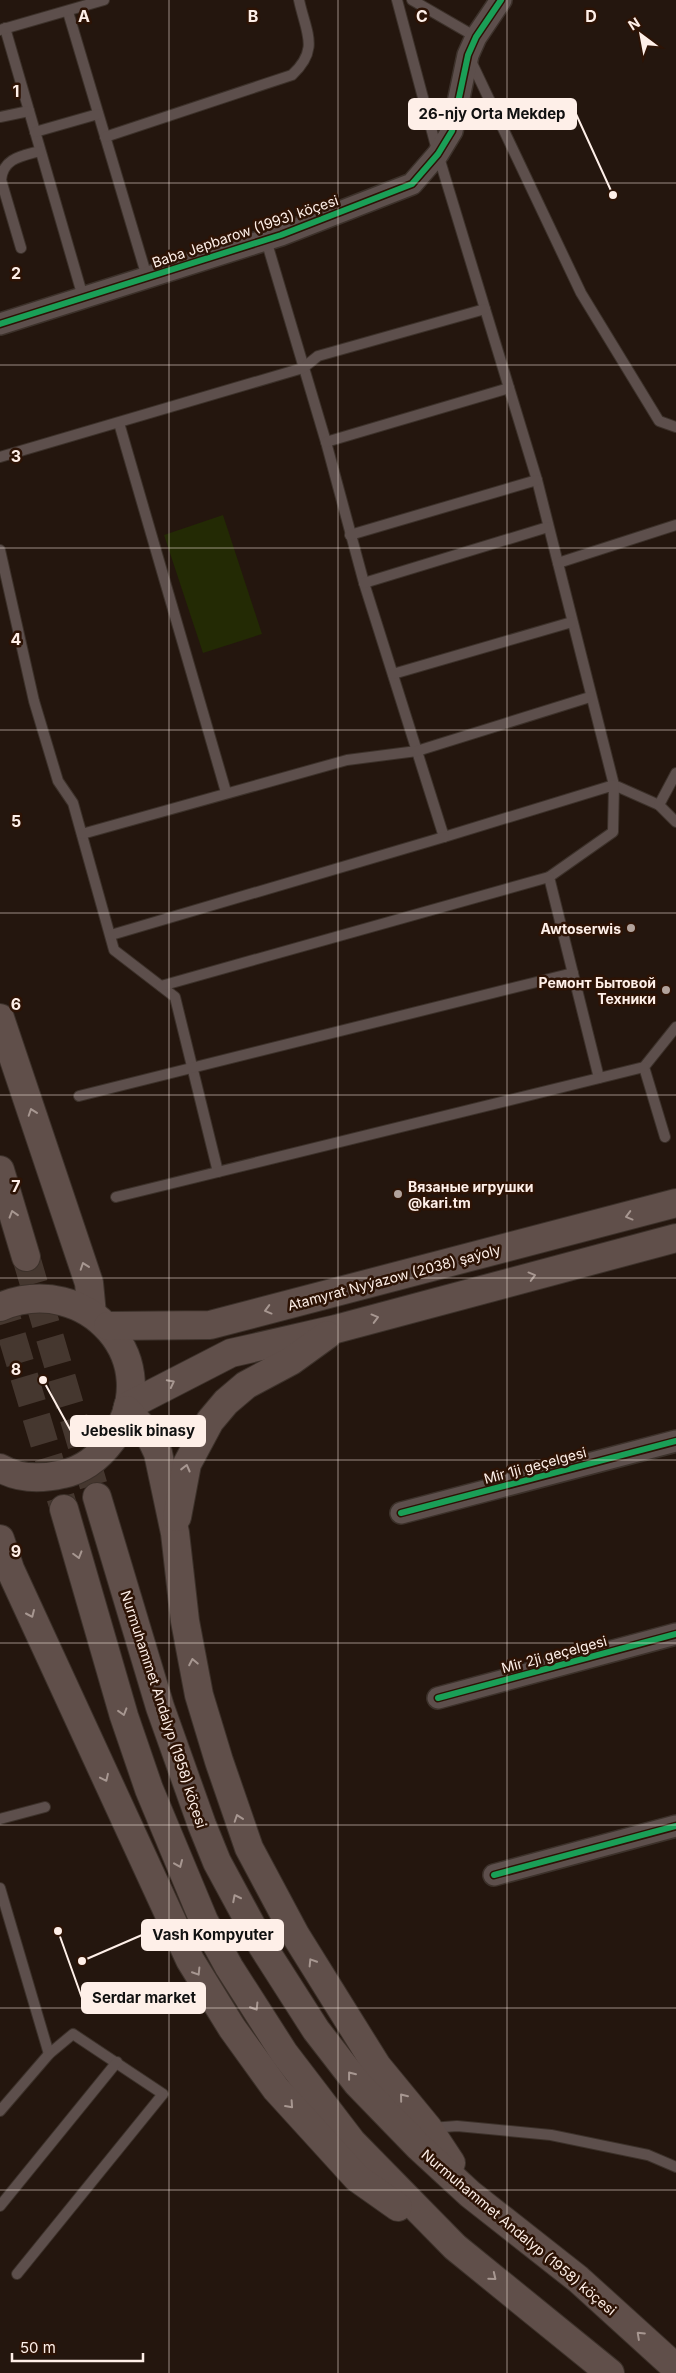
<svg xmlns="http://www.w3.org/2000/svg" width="676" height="2373" font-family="Inter,sans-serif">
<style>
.green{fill:#232a04}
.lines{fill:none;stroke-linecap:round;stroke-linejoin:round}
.primary-tunnel{stroke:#45372f;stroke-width:28;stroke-dasharray:28 14;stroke-linecap:butt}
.lane-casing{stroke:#3c312a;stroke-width:12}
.street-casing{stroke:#3c312a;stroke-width:24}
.primary-casing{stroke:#3c312a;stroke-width:30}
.lane{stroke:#5d4f4c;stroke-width:10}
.street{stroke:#5d4f4c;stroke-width:21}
.primary{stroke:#604f4a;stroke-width:28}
.cycleway-casing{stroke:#2d1305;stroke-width:9}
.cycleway{stroke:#1a9f57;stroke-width:6}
.oneway{stroke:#a79791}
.grid{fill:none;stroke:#feefe8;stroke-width:1;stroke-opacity:0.55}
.poi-dot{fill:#b2a39c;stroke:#2d1305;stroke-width:2}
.labels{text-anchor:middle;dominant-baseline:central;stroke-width:5;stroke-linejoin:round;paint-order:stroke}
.street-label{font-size:14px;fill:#feefe8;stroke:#2d1305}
.poi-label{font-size:14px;font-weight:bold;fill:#feefe8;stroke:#2d1305;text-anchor:end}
.grid-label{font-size:16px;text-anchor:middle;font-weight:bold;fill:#feefe8;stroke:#2d1305;stroke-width:5;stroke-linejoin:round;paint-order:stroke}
.leader{fill:none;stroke:#feefe8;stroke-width:2}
.callout-dot{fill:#feefe8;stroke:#2d1305;stroke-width:2}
.callout{fill:#feefe8;stroke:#feefe8;stroke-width:2}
.callout-label{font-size:15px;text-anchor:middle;font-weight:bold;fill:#111}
</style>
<rect width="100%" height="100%" fill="#24160e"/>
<path class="green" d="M223,515L262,634L203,653L164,535Z"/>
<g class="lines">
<g class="primary-tunnel">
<path d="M26,1257L97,1497"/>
<path d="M0,1296L64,1509"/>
</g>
<defs>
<g id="lane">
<path d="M397,0L438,154L537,480L614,785L659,805L676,822"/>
<path d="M412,0L476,37"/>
<path d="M68,12L147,277"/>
<path d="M5,28L83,297"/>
<path d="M0,30L104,0"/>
<path d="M470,59L581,293L659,421L676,427"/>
<path d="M0,117L29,111"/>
<path d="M35,132L98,114"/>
<path d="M105,137L292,75C320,49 306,33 299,0"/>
<path d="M266,240L326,442L364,583L444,837L614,785L613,832L549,877L599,1078"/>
<path d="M21,248L1,180C3,158 22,156 40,151"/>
<path d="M119,423L226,792"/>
<path d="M326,442L509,388"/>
<path d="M0,457L303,368L318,356L485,309"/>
<path d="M350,535L537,480"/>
<path d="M0,550L34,701L58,781L73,803L114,950L175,997L218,1172"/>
<path d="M558,563L676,525"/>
<path d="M364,583L548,527"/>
<path d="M393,674L572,622"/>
<path d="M659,805L676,773"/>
<path d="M82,834L347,760L417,751L590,697"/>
<path d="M111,935L444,837"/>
<path d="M161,986L549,877"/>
<path d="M79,1096L573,973"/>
<path d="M665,1137L644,1067L676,1027"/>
<path d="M116,1197L644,1067"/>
<path d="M0,1819L45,1807"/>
<path d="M0,1888L49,2054"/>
<path d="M0,2111L49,2054L73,2034L163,2094L17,2274"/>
<path d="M431,2128L457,2126L551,2135L648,2155L676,2167"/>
<path d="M0,2206L117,2062"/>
</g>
<g id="street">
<path d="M0,324L281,235L412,184L438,154L452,131L468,55L476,37L501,0"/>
<path d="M401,1513L676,1441"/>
<path d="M438,1698L676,1634"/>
<path d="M494,1875L676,1826"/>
</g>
<g id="primary">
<path d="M0,1018L89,1283L92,1314"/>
<path d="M0,1170L26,1257"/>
<path d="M0,1307C87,1270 169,1363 112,1440C100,1456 83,1470 63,1474C42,1479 19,1479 0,1468"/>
<path d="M108,1326L210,1325L676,1203"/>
<path d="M128,1406L231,1353L336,1329L676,1238"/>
<path d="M127,1410L150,1436L158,1453L175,1533L185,1621L199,1695L219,1761L249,1848L296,1936L377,2066L428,2128L451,2163"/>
<path d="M97,1497L160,1707L202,1825L217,1862L263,1947L316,2030L357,2083L419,2147L470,2194L578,2279L676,2368"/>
<path d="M64,1509L124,1716L149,1789L204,1921L229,1967L284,2053L352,2142L455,2247L610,2373"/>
<path d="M177,1517L187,1464L210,1421L226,1402L246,1385L291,1361L327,1335"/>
<path d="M0,1539L10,1569L190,1960L232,2028L276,2089L357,2178L398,2207"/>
</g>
</defs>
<use href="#lane" class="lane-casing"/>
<use href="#street" class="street-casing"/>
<use href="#primary" class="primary-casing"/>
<use href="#lane" class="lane"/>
<use href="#street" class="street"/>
<use href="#primary" class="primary"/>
<defs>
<g id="cycleway">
<path d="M0,324L281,235L412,184L438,154L452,131L468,55L476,37L501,0"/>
<path d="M401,1513L676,1441"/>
<path d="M438,1698L676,1634"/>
<path d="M494,1875L676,1826"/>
</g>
</defs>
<use href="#cycleway" class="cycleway-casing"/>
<use href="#cycleway" class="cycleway"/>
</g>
<defs><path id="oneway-chevron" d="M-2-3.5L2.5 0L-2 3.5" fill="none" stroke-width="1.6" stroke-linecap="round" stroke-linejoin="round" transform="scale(1.25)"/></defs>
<g class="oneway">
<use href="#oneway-chevron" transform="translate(32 1112) rotate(-109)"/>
<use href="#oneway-chevron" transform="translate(13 1214) rotate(-107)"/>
<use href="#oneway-chevron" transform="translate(629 1216) rotate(165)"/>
<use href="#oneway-chevron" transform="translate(84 1266) rotate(-109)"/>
<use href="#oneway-chevron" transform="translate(532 1276) rotate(-15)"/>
<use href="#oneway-chevron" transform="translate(268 1310) rotate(165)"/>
<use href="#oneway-chevron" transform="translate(375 1318) rotate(-15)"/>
<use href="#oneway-chevron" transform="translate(171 1383) rotate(-27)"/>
<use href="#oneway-chevron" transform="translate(186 1468) rotate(-76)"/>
<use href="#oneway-chevron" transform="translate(78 1555) rotate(74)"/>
<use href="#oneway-chevron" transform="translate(31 1614) rotate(66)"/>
<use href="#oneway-chevron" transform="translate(193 1662) rotate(-101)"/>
<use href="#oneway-chevron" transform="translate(123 1712) rotate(73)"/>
<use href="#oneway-chevron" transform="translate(105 1778) rotate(65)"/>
<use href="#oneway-chevron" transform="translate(238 1818) rotate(-109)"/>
<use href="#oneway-chevron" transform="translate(179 1864) rotate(67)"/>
<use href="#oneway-chevron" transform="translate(236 1898) rotate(-117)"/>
<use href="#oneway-chevron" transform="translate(312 1962) rotate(-122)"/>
<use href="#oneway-chevron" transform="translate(197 1972) rotate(58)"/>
<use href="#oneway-chevron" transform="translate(255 2007) rotate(58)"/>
<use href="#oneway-chevron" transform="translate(351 2075) rotate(-128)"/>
<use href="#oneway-chevron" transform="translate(403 2097) rotate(-129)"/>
<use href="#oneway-chevron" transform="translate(290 2105) rotate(48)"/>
<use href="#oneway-chevron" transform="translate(493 2277) rotate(39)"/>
<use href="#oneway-chevron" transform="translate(640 2335) rotate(-137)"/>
</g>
<path class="grid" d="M169,0V2373M338,0V2373M507,0V2373M0,183H676M0,365H676M0,548H676M0,730H676M0,913H676M0,1095H676M0,1278H676M0,1460H676M0,1643H676M0,1825H676M0,2008H676M0,2190H676"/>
<g class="poi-dot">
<circle cx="631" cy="928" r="5"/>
<circle cx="666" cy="990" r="5"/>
<circle cx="398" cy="1194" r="5"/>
</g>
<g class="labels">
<g class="street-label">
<text transform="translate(245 231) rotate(-19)">Baba Jepbarow (1993) köçesi</text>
<text transform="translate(394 1277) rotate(-15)">Atamyrat Nyýazow (2038) şaýoly</text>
<text transform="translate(535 1465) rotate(-15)">Mir 1ji geçelgesi</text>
<text transform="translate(554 1654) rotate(-15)">Mir 2ji geçelgesi</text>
<text transform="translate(164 1709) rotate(72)">Nurmuhammet Andalyp (1958) köçesi</text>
<text transform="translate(519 2232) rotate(40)">Nurmuhammet Andalyp (1958) köçesi</text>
</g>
<g class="poi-label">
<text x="621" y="928">Awtoserwis</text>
<text x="656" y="982">Ремонт Бытовой<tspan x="656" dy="16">Техники</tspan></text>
<text x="408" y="1186" text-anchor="start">Вязаные игрушки<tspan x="408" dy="16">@kari.tm</tspan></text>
</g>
</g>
<g class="grid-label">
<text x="84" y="22">A</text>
<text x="253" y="22">B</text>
<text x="422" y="22">C</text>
<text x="591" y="22">D</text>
<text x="16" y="97">1</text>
<text x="16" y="279">2</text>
<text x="16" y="462">3</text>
<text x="16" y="645">4</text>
<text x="16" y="827">5</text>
<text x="16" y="1010">6</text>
<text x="16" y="1192">7</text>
<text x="16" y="1375">8</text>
<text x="16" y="1557">9</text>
</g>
<path class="leader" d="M613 195L576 114M43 1380L71 1431M82 1961L142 1935M58 1931L82 1998"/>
<g class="callout-dot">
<circle cx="613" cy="195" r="5"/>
<circle cx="43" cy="1380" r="5"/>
<circle cx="82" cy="1961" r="5"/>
<circle cx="58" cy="1931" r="5"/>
</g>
<g class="callout">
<rect x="409" y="99" width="167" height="30" rx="5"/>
<rect x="71" y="1416" width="134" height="30" rx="5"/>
<rect x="142" y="1920" width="141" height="30" rx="5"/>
<rect x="82" y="1983" width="123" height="30" rx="5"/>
</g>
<g class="callout-label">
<text x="492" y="119">26-njy Orta Mekdep</text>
<text x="138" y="1436">Jebeslik binasy</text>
<text x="213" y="1940">Vash Kompyuter</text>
<text x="144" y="2003">Serdar market</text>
</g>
<g transform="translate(641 35) rotate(328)" stroke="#2d1305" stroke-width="4" paint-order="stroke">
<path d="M0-4L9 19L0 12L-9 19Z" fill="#feefe8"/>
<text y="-8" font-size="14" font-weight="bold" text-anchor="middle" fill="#feefe8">N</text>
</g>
<path d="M12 2353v8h131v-8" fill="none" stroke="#feefe8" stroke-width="2.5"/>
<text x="20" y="2353" font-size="15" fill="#feefe8" stroke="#2d1305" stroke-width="4" paint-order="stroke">50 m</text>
</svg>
